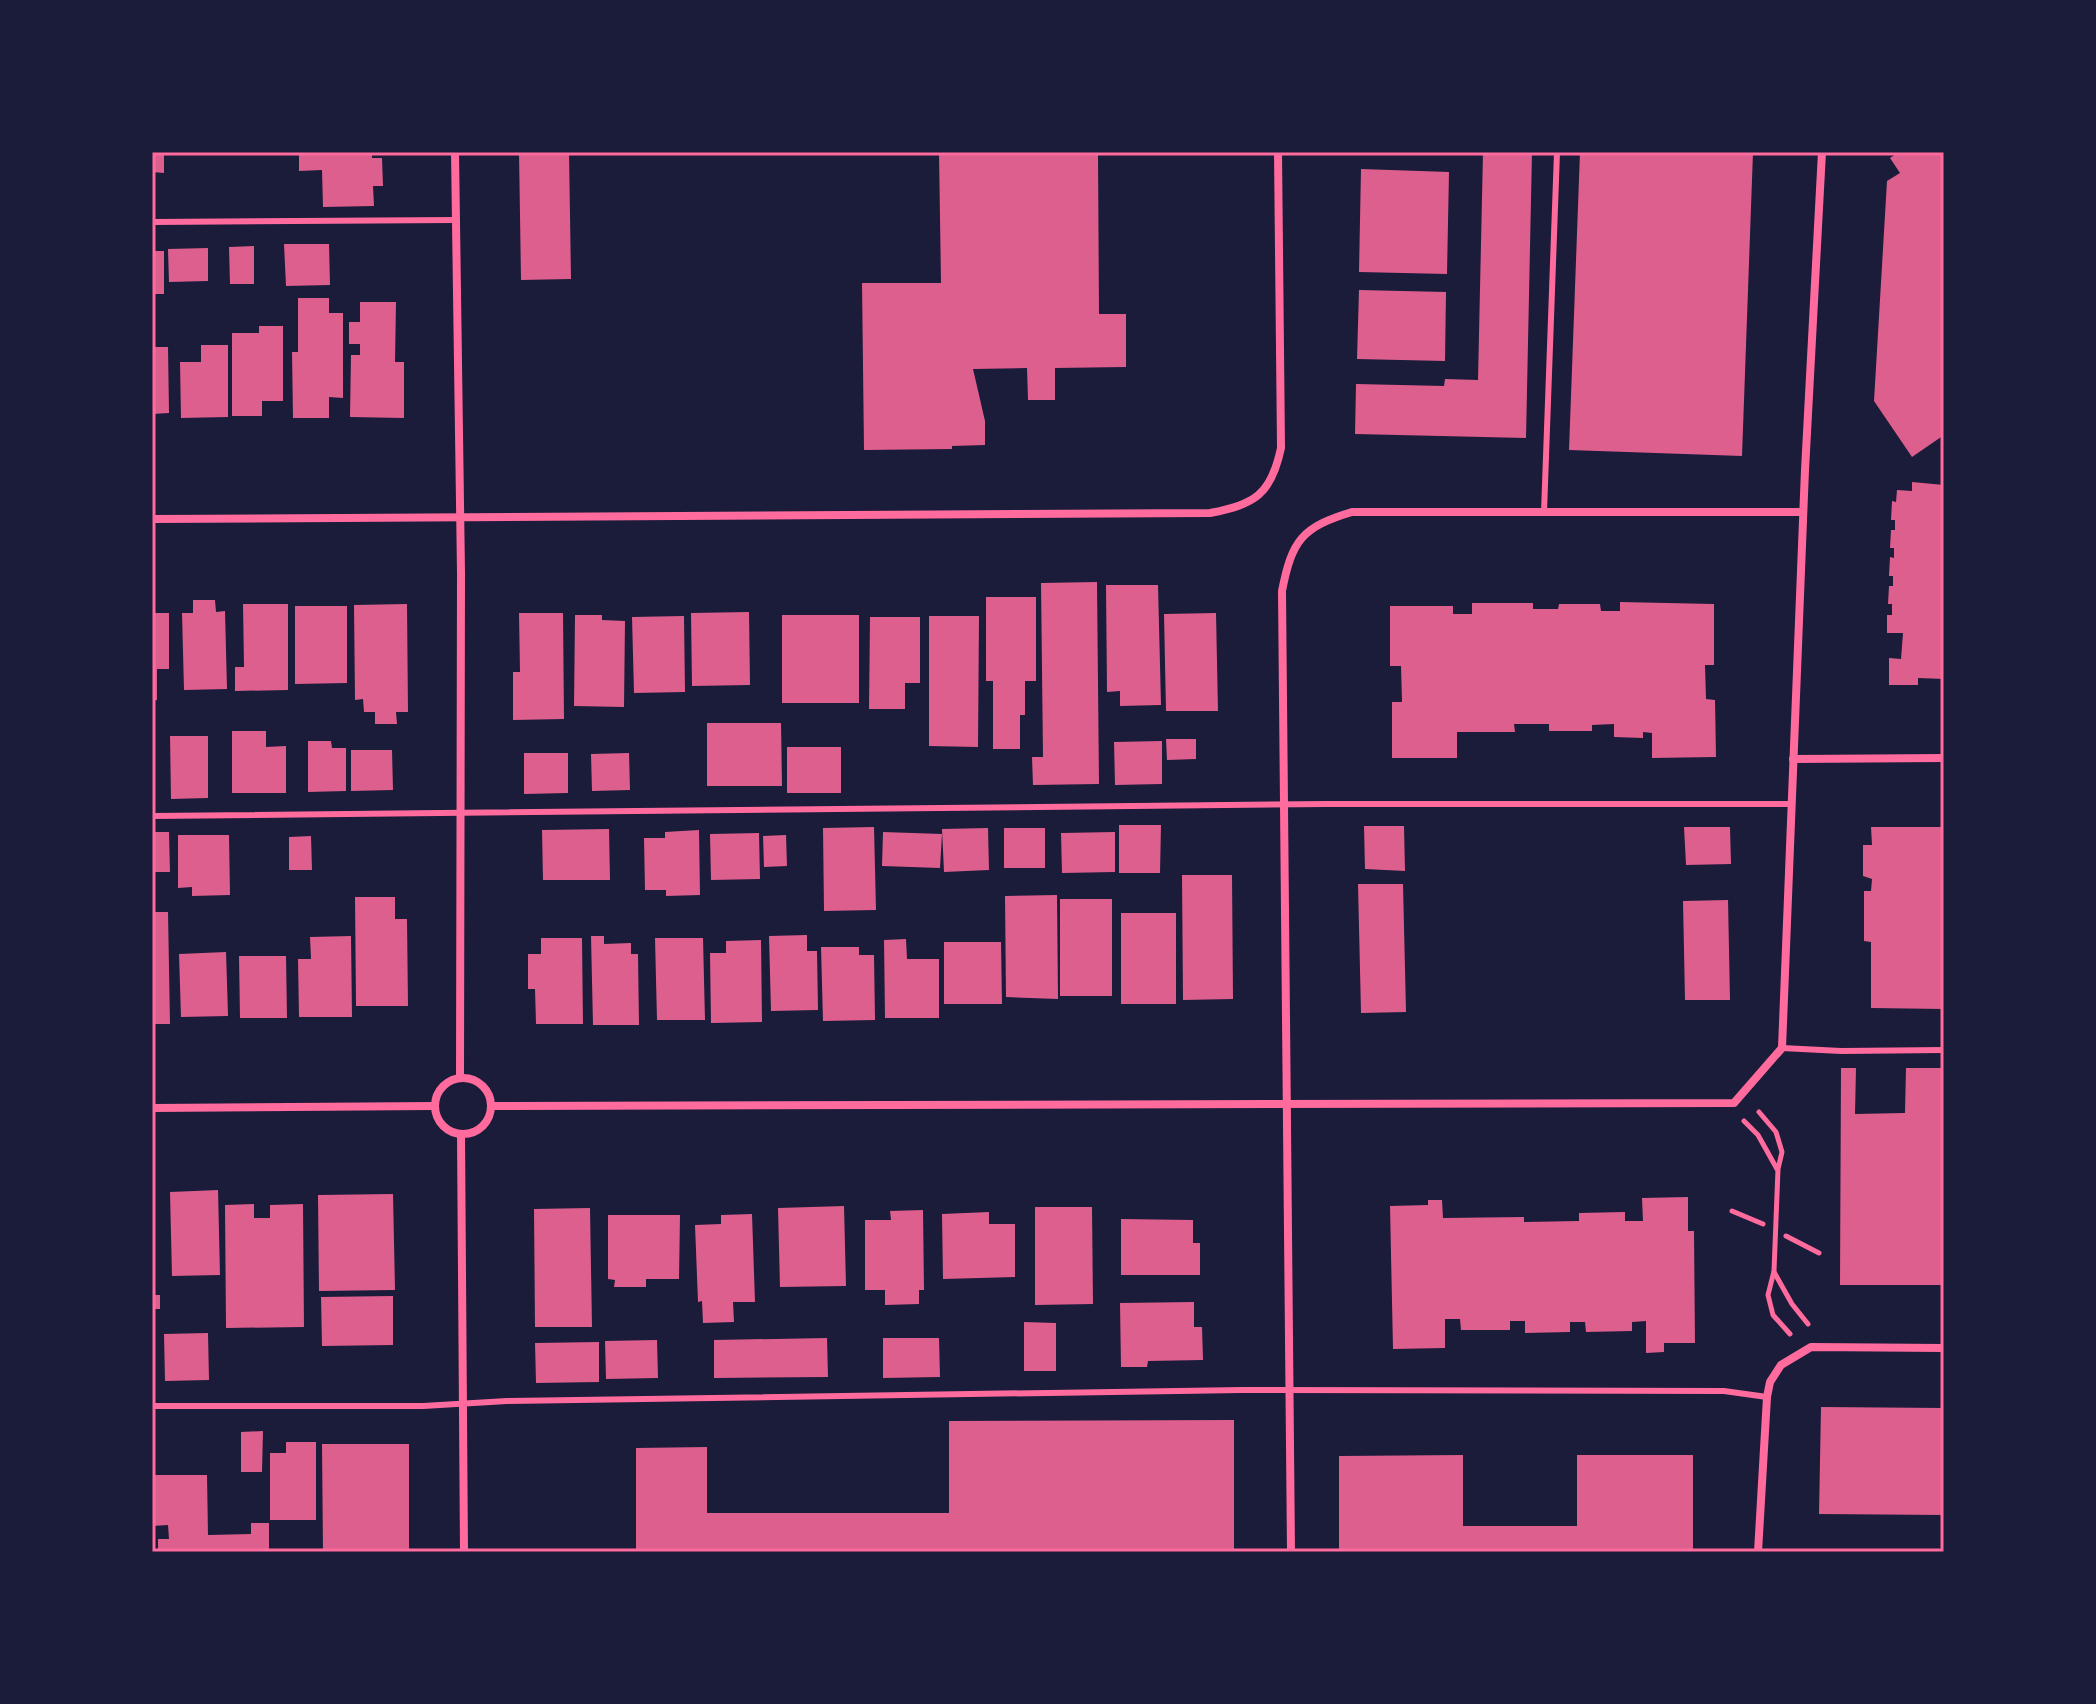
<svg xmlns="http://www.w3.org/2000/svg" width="2096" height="1704" font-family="'Sofia Sans Condensed',sans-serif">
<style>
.building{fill:#dd5f8e}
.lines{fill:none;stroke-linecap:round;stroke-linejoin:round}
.path{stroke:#ff6b9d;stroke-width:5}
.service{stroke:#ff6b9d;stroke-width:6}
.minor{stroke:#ff6b9d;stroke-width:8}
.neatline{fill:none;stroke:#ff6b9d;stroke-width:3}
</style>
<rect width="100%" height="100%" fill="#1b1b3a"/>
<g class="building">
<path d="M152,152H164V173L152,172Z"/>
<path d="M299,152H372V158H382L383,186H373L374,206L323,207L322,170L299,171Z"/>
<path d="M519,152H569L571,279L521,280Z"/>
<path d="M939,152H1098L1099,314H1126V367L1055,368V400H1028L1027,368L973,369L985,421V445L952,446V449L864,450L862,283H941Z"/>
<path d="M1483,152H1532L1526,438L1355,434L1356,384L1444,386L1445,379L1478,380Z"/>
<path d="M1580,152H1753L1742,456L1569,450Z"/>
<path d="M1899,152H1944V435L1912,457L1874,401L1887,181L1900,173L1890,158Z"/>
<path d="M1361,169L1449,172L1447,274L1359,272Z"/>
<path d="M284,244H329L330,285L286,286Z"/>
<path d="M254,246V284H230L229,247Z"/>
<path d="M208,248V281L169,282L168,249Z"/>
<rect x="152" y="251" width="12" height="43"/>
<path d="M1359,290L1446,292L1445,361L1357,359Z"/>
<path d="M298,298H329V313H343V398L329,397V418H293L292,352H298Z"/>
<path d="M360,302H396L395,362H404V418L350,417L351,355H360V344H349V322H360Z"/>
<path d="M259,326H283V401H262V416H232V333H259Z"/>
<path d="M201,345H228V417L181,418L180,362H201Z"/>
<path d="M152,347H168L169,413L152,414Z"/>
<path d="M1912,482L1944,485V679L1918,678V685H1889V658L1901,659L1903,633H1887V615H1892V604H1888L1889,586H1893V576H1889L1890,557L1894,558V548H1890L1891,530H1895V520H1891L1892,501L1896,502L1897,490L1912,491Z"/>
<path d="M1097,582L1099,784L1033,785L1032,757H1043L1041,583Z"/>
<path d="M1106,585H1158L1161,705L1120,706V691L1107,692Z"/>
<path d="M986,597H1036V681H1025V715H1020V749H993V681H986Z"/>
<path d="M193,600H215L216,612L225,611L227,689L184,690L182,613H193Z"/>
<path d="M1620,602L1714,604V665H1705L1706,699L1715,700L1716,757L1652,758V733L1643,732V738L1614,737V724L1592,725V731H1549V724H1514L1515,732H1457V758H1392V702H1402L1401,666H1390V606H1453V614H1472V603H1533V609H1558L1559,604H1600L1601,611H1620Z"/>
<path d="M243,604H288V690L235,691V667H244Z"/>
<path d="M407,604L408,712H396L397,724H375V712H364L363,699L355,700L354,605Z"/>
<path d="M295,606H347V683L295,684Z"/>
<path d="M749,612L750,685L692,686L691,613Z"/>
<path d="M152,613H169V669H157V700L152,701Z"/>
<path d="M519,613H563L564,719L513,720V672H520Z"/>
<path d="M1216,613L1218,711H1166L1164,614Z"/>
<path d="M575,615H602V620L625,621L624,707L574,706Z"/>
<rect x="782" y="615" width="77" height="88"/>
<path d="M684,616L685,692L634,693L632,617Z"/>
<path d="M929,616H979L978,747L929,746Z"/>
<path d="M870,617H920V683H905V709H869Z"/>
<path d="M707,723H781L782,786H707Z"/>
<path d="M232,731H266V747L286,746V793H232Z"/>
<path d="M170,736H208V798L171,799Z"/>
<path d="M1166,739H1196V759L1167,760Z"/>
<path d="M308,741H331L332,748H346V791L308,792Z"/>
<path d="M1162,741V784L1115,785L1114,742Z"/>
<rect x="787" y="747" width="54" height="46"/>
<path d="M351,750H392L393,790L351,791Z"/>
<path d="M524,753H568V793L524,794Z"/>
<path d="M629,753L630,790L592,791L591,754Z"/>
<path d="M1119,825H1161L1160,873H1119Z"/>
<path d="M1364,826H1404L1405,871L1365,869Z"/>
<path d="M874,827L876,910L824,911L823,828Z"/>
<path d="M1684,827H1730L1731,864L1686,865Z"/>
<path d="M1871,827H1944V1009L1871,1008V942L1864,941V891H1871L1872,879L1863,876V845H1872Z"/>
<path d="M988,828L989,870L944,872L942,829Z"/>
<rect x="1004" y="828" width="41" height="40"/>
<path d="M609,829L610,880H543L542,830Z"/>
<path d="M699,830L700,895L666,896V890H645L644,838H665V832Z"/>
<path d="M152,832H169L170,872H152Z"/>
<path d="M883,832L942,834L940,868L882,866Z"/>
<path d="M1115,832V872L1062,873L1061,833Z"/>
<path d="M759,833L760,879L711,880L710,834Z"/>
<path d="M178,835H229L230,895L192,896V887L178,888Z"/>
<path d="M786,835L787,866L764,867L763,836Z"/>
<path d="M311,836L312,870H289V837Z"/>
<path d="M1182,875H1232L1233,999L1183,1000Z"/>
<path d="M1358,884H1403L1406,1012L1361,1013Z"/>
<path d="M1057,895L1058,999L1006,997L1005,896Z"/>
<path d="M355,897H395V919H407L408,1006H356Z"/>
<rect x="1060" y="899" width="52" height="97"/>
<path d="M1728,900L1730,1000H1685L1683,901Z"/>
<path d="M152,912H168L170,1024H152Z"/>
<rect x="1121" y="913" width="55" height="91"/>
<path d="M807,935V951H817L818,1010L771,1011L769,936Z"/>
<path d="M351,936L352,1017H299L298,959H311L310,937Z"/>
<path d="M591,936H604V944L631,943V954H638L639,1025H593Z"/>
<path d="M541,938H582L583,1024H536L535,989H528V954H541Z"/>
<path d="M655,938H703L705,1020H657Z"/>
<path d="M906,939L907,959H939V1018H885L884,940Z"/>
<path d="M761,940L762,1022L711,1023L710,953H726V941Z"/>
<path d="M944,942H1001L1002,1004H944Z"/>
<path d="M821,947H859V955H874L875,1020L823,1021Z"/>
<path d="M226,952L228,1016L181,1017L179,954Z"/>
<path d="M239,956H286L287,1018H240Z"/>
<path d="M1841,1068H1856L1855,1114L1905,1113L1906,1068H1944V1285H1840Z"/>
<path d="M218,1190L220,1275L172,1276L170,1192Z"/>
<path d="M393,1194L395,1290L319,1291L318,1195Z"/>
<path d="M1688,1197V1231H1694L1695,1343H1664V1352L1646,1353V1321L1632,1322V1331L1586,1332L1585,1322H1570V1332L1525,1333V1321H1510V1330H1461L1460,1319H1445V1348L1393,1349L1390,1206L1428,1205V1200H1442L1443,1218L1524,1217V1222L1579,1221V1213L1625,1212V1221H1643L1642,1198Z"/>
<path d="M152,1198H155V1295H160V1309H152Z"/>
<path d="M254,1204V1218H270V1205L303,1204L304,1327L226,1328L225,1205Z"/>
<path d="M844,1206L846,1286L780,1287L778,1208Z"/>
<path d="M1035,1207H1092L1093,1304L1035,1305Z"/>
<path d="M590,1208L592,1327H535L534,1209Z"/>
<path d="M923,1210L924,1290H919V1304L885,1305V1290H865V1220H891L890,1211Z"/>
<path d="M989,1212V1224H1015V1277L943,1279L942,1214Z"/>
<path d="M752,1214L755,1302H733L734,1322L703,1323L702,1301L698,1302L695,1225L721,1224V1215Z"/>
<path d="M608,1215H680L679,1279H646V1287H614L615,1280L608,1279Z"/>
<path d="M1121,1219L1193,1220V1243H1200V1275H1121Z"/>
<path d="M393,1296V1345L322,1346L321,1297Z"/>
<path d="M1194,1302V1327H1202L1203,1360L1148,1361L1147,1367H1121L1120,1303Z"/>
<path d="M1024,1322L1056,1323V1371H1024Z"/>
<path d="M208,1333L209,1380L165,1381L164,1334Z"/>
<path d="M827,1338L828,1377L714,1378V1340Z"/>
<path d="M883,1338H939L940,1377L883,1378Z"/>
<path d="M657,1340L658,1378L606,1379L605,1341Z"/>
<path d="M599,1342V1382L536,1383L535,1343Z"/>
<path d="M1821,1407L1944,1408V1515L1819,1514Z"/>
<path d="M1234,1420V1552H636V1448L707,1447V1513H949V1421Z"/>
<path d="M263,1431L262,1472H241V1432Z"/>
<path d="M286,1442H316V1520H270V1453H286Z"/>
<path d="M322,1444H409V1552H323Z"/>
<path d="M1463,1455V1526H1577V1455H1693V1552H1339V1456Z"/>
<path d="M152,1475H207L208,1535L251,1534V1523H269V1552H158V1539H169L168,1525L152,1526Z"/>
</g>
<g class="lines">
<g class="path">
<path d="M1759,1112L1776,1132L1782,1152L1778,1169L1774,1271L1768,1295L1773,1315L1790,1334"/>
<path d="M1744,1121L1758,1135L1777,1169"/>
<path d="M1732,1211L1763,1224"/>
<path d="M1786,1236L1819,1253"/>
<path d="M1774,1272L1792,1304L1808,1324"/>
</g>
<g class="service">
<path d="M152,222L456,220"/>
<path d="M1544,512L1557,152"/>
<path d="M152,816L1327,804H1792"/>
<path d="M1782,1048L1841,1051L1944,1050"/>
<path d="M152,1406H423L507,1401L1242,1390L1724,1391L1767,1397"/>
</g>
<g class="minor">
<path d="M455,152L461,573L460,1078"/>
<path d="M152,519L1210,513C1255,504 1271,495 1281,448L1278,152"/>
<path d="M1793,759L1944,758"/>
<circle cx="463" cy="1106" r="28"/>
<path d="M491,1106L1734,1103L1782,1048L1805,470L1822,152"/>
<path d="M152,1108L434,1106"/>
<path d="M461,1134L464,1552"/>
<path d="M1291,1552L1282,591C1292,540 1302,527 1352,512H1803"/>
<path d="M1758,1552L1767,1397L1770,1382L1781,1365L1811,1347L1944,1348"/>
</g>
</g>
<rect width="2096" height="1704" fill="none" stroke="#1b1b3a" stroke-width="308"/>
<rect x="154" y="154" width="1788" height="1396" class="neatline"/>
</svg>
